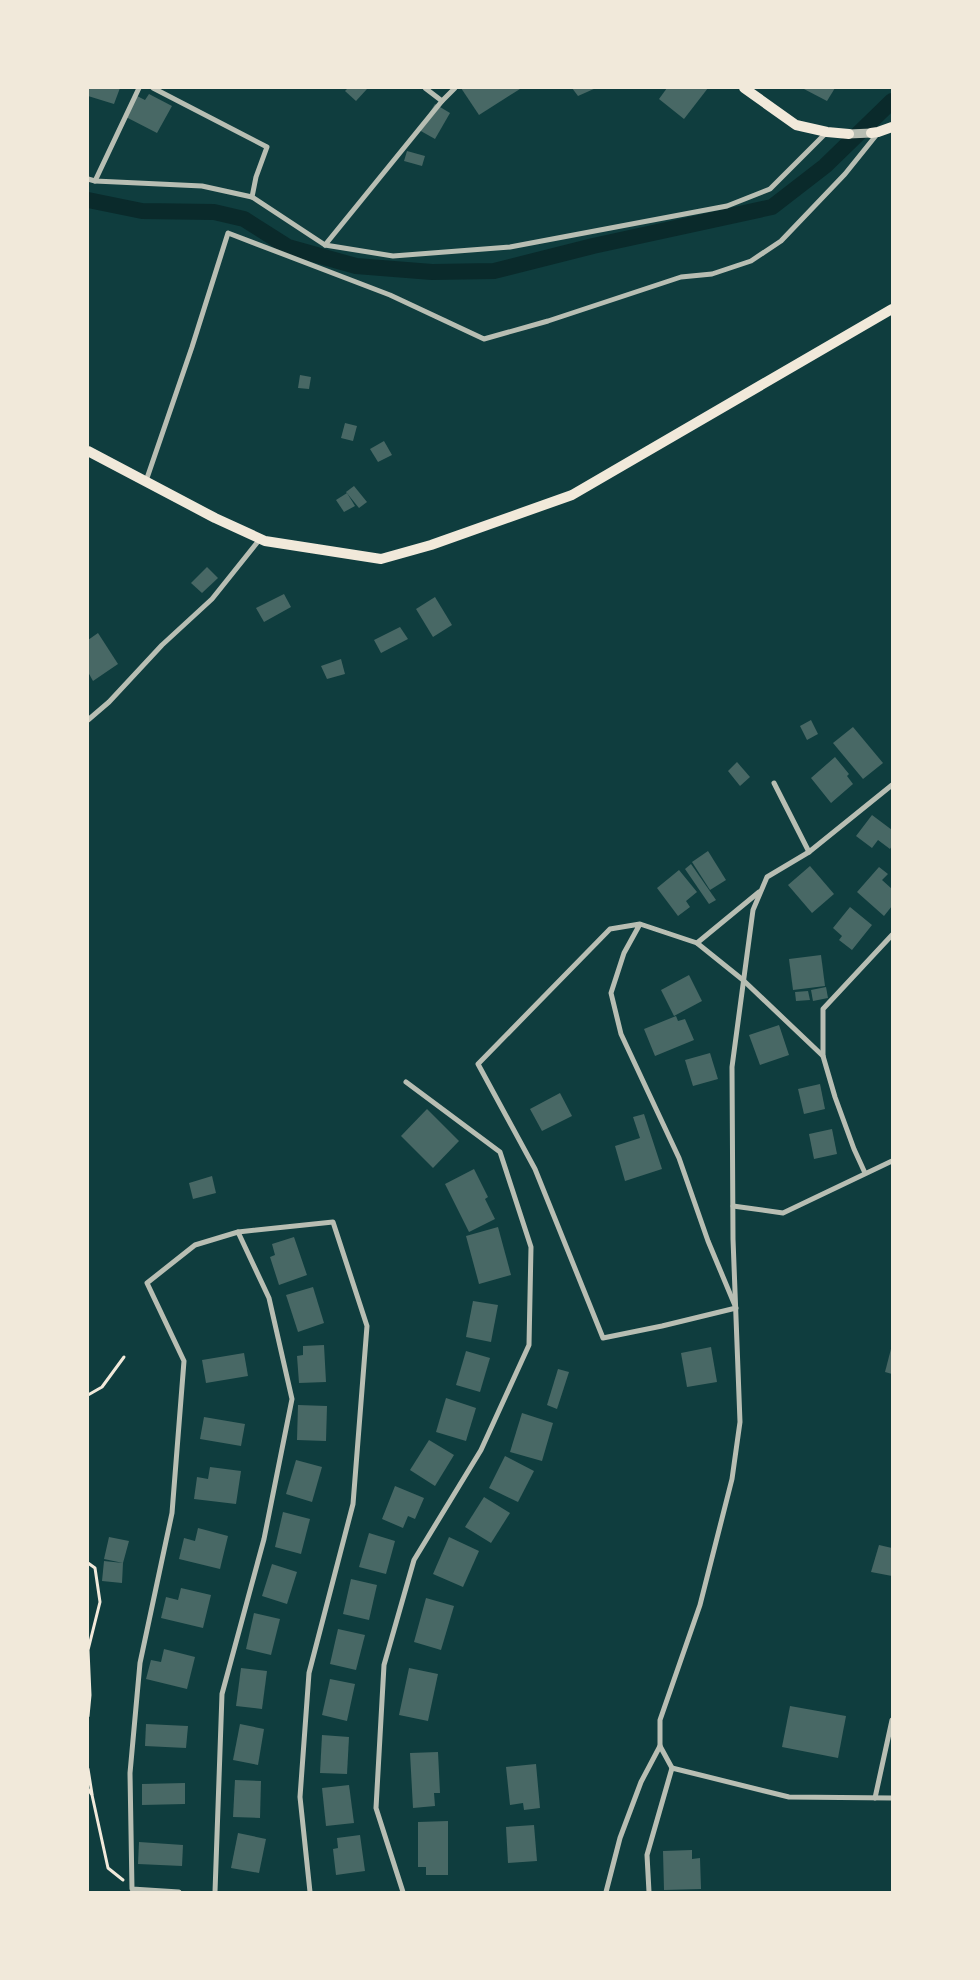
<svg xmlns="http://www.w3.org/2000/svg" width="980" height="1980" font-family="'Space Grotesk',sans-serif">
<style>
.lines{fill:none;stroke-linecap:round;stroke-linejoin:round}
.canal{stroke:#0a2a2b;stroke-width:16}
.building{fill:#486865}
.path{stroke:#f1e9da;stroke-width:3}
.minor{stroke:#b8beb3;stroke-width:5}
.tertiary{stroke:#b8beb3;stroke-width:9}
.secondary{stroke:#f1e9da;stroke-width:10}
</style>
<rect width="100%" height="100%" fill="#0f3d3e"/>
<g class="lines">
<path class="canal" d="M88,200L142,211L214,212L244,219L288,247L356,266L432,272L494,271L593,246L772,207L825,166L892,101"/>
</g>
<g class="building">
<path d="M88,88H120L114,104L88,96Z"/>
<path d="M348,88H365L367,89L356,101L345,91Z"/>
<path d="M461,88H519L520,89L479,115Z"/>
<path d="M572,88H596L578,96Z"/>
<path d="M667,88H708L684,119L659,99Z"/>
<path d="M802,88H835L827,101Z"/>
<path d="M149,94L172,106L157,133L124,116L135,95L145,100Z"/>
<path d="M435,104L450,113L435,139L419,130Z"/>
<path d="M407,151L425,156L422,166L404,161Z"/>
<path d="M300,375L311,377L309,389L298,388Z"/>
<path d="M345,423L357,426L353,441L341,438Z"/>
<path d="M384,441L392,455L378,462L370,449Z"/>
<path d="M354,486L367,502L359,508L346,492Z"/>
<path d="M347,493L355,506L344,512L336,500Z"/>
<path d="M207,567L218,578L202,593L191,583Z"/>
<path d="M284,594L291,607L264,622L256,608Z"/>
<path d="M435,597L452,625L433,637L416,609Z"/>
<path d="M400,627L408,639L381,653L374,640Z"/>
<path d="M98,633L118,664L93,681L88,672V640Z"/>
<path d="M341,659L345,674L327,679L321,666Z"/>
<path d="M811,720L818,734L807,740L800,726Z"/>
<path d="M853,727L883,763L863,779L833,743Z"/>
<path d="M835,757L849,774L847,776L853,784L831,803L811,778Z"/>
<path d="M737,762L750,777L740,786L728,771Z"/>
<path d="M872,815L892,830V846L890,849L878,840L872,848L856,836Z"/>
<path d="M708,851L726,880L710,890L692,862Z"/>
<path d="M691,864L716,900L709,904L685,869Z"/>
<path d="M810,866L834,894L812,913L788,885Z"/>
<path d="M879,867L888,874L882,880L892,889V906L884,916L857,892Z"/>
<path d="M679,870L697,892L686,901L690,907L678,916L657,888Z"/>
<path d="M850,907L872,925L852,950L839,940L842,936L833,928Z"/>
<path d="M821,955L825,986L793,990L789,959Z"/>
<path d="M689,975L702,1001L674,1016L661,990Z"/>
<path d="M826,987L828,998L813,1001L811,990Z"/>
<path d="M808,991L810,1000L796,1001L795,992Z"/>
<path d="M676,1016L678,1021L685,1019L694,1040L655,1056L644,1029Z"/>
<path d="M779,1025L789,1055L760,1065L749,1035Z"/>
<path d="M710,1053L718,1079L693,1086L685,1060Z"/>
<path d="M820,1084L825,1109L804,1114L798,1089Z"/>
<path d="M560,1093L572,1116L542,1131L530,1109Z"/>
<path d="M427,1109L459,1141L433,1168L401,1136Z"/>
<path d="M644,1114L662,1169L625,1181L615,1146L640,1138L633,1117Z"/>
<path d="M832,1129L837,1154L814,1159L809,1134Z"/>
<path d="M474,1169L488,1197L485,1199L495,1219L469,1232L445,1184Z"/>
<path d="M212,1176L216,1193L193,1199L189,1183Z"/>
<path d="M498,1227L511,1275L479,1284L466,1236Z"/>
<path d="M294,1237L307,1275L279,1285L270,1257L275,1255L272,1244Z"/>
<path d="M313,1287L324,1323L298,1332L286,1295Z"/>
<path d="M473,1301L498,1305L491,1342L466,1337Z"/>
<path d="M324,1345L326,1382L299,1383L297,1356L303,1355V1346Z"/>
<path d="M892,1345V1374L885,1372Z"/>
<path d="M711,1347L717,1382L687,1387L681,1353Z"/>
<path d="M466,1351L490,1358L480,1392L456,1385Z"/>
<path d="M244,1353L248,1376L206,1383L202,1360Z"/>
<path d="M558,1369L569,1372L557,1409L547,1405Z"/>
<path d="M446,1398L476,1408L466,1441L436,1432Z"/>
<path d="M298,1405L327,1406L326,1441L297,1440Z"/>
<path d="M522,1413L553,1423L542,1461L510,1452Z"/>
<path d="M204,1417L245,1424L241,1446L200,1439Z"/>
<path d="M429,1440L454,1455L435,1486L410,1470Z"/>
<path d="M505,1456L534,1471L518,1502L489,1488Z"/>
<path d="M296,1460L322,1467L312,1502L286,1494Z"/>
<path d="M210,1467L241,1471L236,1504L194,1499L197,1477L208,1479Z"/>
<path d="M395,1486L424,1498L415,1519L408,1516L403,1528L382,1519Z"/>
<path d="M484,1497L510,1513L491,1543L465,1527Z"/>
<path d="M283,1512L310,1519L301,1554L275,1547Z"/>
<path d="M198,1528L228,1536L220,1569L179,1559L184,1538L195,1541Z"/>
<path d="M369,1533L395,1541L386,1574L359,1567Z"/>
<path d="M109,1537L129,1541L123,1563L122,1583L102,1581L104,1561L123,1563L104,1559Z"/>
<path d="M449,1537L479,1551L463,1587L433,1574Z"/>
<path d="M879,1545L892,1548V1576L871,1572Z"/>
<path d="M272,1564L297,1572L287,1604L262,1596Z"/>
<path d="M351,1579L377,1585L369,1620L343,1614Z"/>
<path d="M181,1588L211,1595L203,1628L161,1618L166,1597L178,1600Z"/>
<path d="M426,1598L454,1606L441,1650L414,1642Z"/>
<path d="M254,1613L280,1619L271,1655L246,1649Z"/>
<path d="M338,1629L365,1635L356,1670L330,1664Z"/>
<path d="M164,1649L195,1657L187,1689L146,1679L151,1660L161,1662Z"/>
<path d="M241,1668L267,1671L262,1709L236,1706Z"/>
<path d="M409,1668L438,1674L428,1721L399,1715Z"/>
<path d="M330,1679L355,1684L347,1721L322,1715Z"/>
<path d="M790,1706L846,1716L838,1758L782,1747Z"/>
<path d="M146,1724L188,1726L186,1748L145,1746Z"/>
<path d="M240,1724L264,1729L258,1765L233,1760Z"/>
<path d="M322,1735L349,1737L347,1774L320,1773Z"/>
<path d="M438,1752L440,1793H434L435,1806L413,1808L410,1753Z"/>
<path d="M536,1764L540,1808L524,1810L523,1803L510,1805L506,1767Z"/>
<path d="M235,1780L261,1781L260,1818L233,1817Z"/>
<path d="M185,1783V1804L142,1805V1784Z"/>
<path d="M349,1785L354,1823L326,1826L322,1788Z"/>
<path d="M448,1821V1875H426V1867H418V1822Z"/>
<path d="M534,1825L537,1861L508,1863L506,1827Z"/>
<path d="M238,1833L266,1839L259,1873L231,1868Z"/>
<path d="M360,1835L365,1871L336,1875L333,1849L338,1848L337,1838Z"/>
<path d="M139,1842L183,1845L182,1866L138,1864Z"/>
<path d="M692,1850V1859L700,1858L701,1889L664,1890L663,1851Z"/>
</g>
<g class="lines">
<g class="path">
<path d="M88,1395L102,1387L124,1357"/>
<path d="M88,1563L95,1568L100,1602L88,1650L90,1695L88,1716"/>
<path d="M88,1769L92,1794"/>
<path d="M88,1789L92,1795L108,1868L123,1880"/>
</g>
<g class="minor">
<path d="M153,88L267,147L256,177L252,197"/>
<path d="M425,88L442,101"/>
<path d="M88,179L95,181L202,186L252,197L325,245L393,256L510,247L727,206L770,189L827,132"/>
<path d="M95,181L139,88"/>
<path d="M325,245L442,101L455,88"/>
<path d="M146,481L192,347L228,233L390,295L484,339L548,321L681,277L712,274L751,261L781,241L845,174L878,133"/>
<path d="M88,720L109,702L162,645L212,599L260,539"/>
<path d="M774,783L809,852L892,785"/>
<path d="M640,924L624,953L611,993L621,1034L679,1158L708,1241L736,1308L662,1326L603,1338L535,1169L478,1064L610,929L640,924L697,943L743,980L823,1056"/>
<path d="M697,943L759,892"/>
<path d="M865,1173L854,1149L835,1097L823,1056V1009L892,935"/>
<path d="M733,1206L783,1213L892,1161"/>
<path d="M238,1232L333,1222L367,1326L353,1504L309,1673L300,1797L310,1892"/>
<path d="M672,1768L660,1746V1720L700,1605L732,1479L740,1422L733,1239L732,1067L753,910L767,877L809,852"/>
<path d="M875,1798L892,1720"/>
<path d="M179,1892L132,1889L130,1773L140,1663L172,1513L184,1361L147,1283L195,1245L238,1232L269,1298L292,1399L264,1539L222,1694L215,1892"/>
<path d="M403,1892L376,1808L384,1665L414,1560L481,1450L529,1345L531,1247L500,1152L406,1082"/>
<path d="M606,1892L620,1838L641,1782L660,1746"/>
<path d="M649,1892L647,1855L672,1768L789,1797L892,1798"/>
</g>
<path class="tertiary" d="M849,134L871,133"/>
<g class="secondary">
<path d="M744,88L796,125L827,132L849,134"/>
<path d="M871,133L878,132L892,127"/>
<path d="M88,451L215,518L265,541L381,559L431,545L572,495L892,309"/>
</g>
</g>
<rect width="980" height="1980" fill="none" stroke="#f1e9da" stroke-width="178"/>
</svg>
